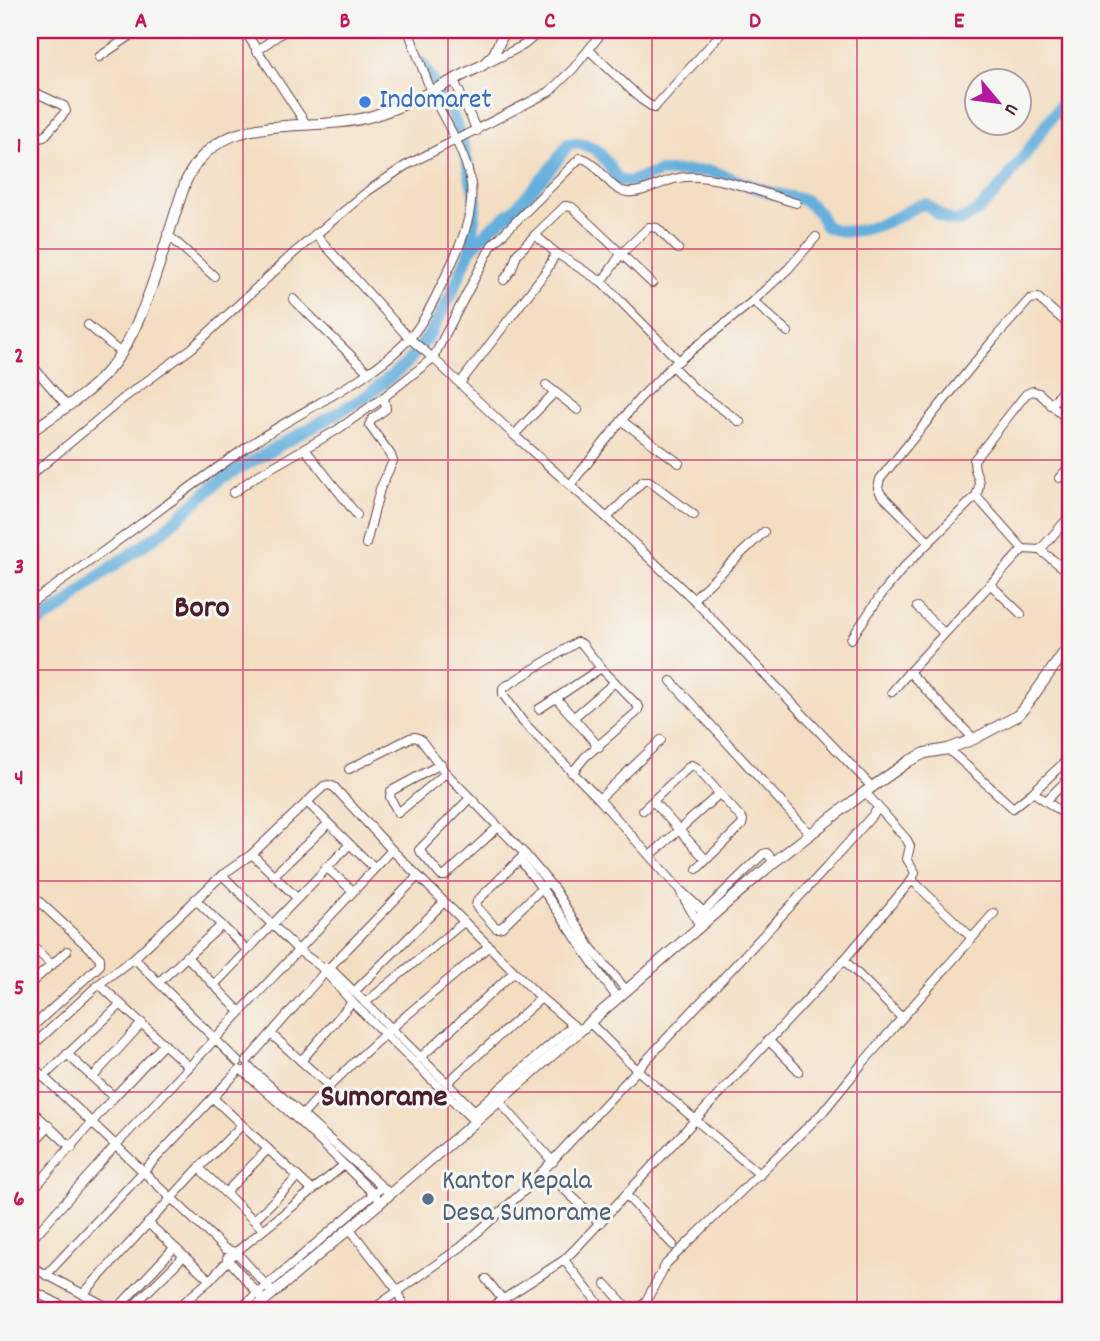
<svg xmlns="http://www.w3.org/2000/svg" width="1100" height="1341" font-family="Dekko,sans-serif">
<style>
.lines{fill:none;stroke-linecap:round;stroke-linejoin:round}
.river{stroke:#65afdd;stroke-width:12}
.minor-casing{stroke:#633c42;stroke-width:10}
.tertiary-casing{stroke:#633c42;stroke-width:12}
.minor{stroke:#fff;stroke-width:8}
.tertiary{stroke:#fff;stroke-width:10}
.grid{fill:none;stroke:#c2185b;stroke-width:2;stroke-opacity:0.55}
.shop-dot{fill:#3f7fe0;stroke:#f6f6f2;stroke-width:2.5}
.service-dot{fill:#5c6f8a;stroke:#f6f6f2;stroke-width:2.5}
.labels{text-anchor:middle;dominant-baseline:central;stroke-width:6;stroke-linejoin:round;paint-order:stroke}
.shop-label{font-size:28px;fill:#366cbe;stroke:#f6f6f2;text-anchor:start}
.service-label{font-size:28px;fill:#4e5e75;stroke:#f6f6f2;text-anchor:start}
.quarter-label{font-size:32px;font-weight:bold;fill:#4a1f2b;stroke:#f6f6f2}
.neatline{fill:none;stroke:#c2185b;stroke-width:2.5}
.grid-label{font-size:23px;text-anchor:middle;font-weight:bold;fill:#c2185b}
</style>
<rect width="100%" height="100%" fill="#f6f6f2"/>
<filter id="ink" filterUnits="userSpaceOnUse"><feTurbulence type="fractalNoise" baseFrequency=".0143" numOctaves="2"/><feDisplacementMap in="SourceGraphic" scale="14" xChannelSelector="R" yChannelSelector="G"/><feConvolveMatrix kernelMatrix="1 2 1 2 8 2 1 2 1" color-interpolation-filters="sRGB"/></filter>
<filter id="wash" filterUnits="userSpaceOnUse"><feTurbulence type="fractalNoise" baseFrequency=".00686" numOctaves="4" result="noise"/><feDisplacementMap in="SourceGraphic" scale="28" xChannelSelector="R" yChannelSelector="G"/><feGaussianBlur stdDeviation="1.57" result="paint"/><feColorMatrix in="noise" values="0 0 0 0 0 0 0 0 0 0 0 0 0 0 0 0 0 1.4 0 .05"/><feComposite in="paint" operator="in"/></filter>
<g filter="url(#wash)">
<rect width="100%" height="100%" fill="#f3dec2"/>
<g class="lines">
<g class="river">
<path d="M470,250L492,227L514,210L556,162L568,144C599,142 603,157 618,180L629,182L659,172L711,171L771,193L805,200L819,213L825,226C849,238 877,227 901,215C910,210 915,205 926,204C934,210 944,221 954,221C991,221 1043,121 1070,94"/>
<path d="M30,628L69,603L99,576L158,535L224,477L367,396L407,363L432,331L452,293L470,250L476,201L462,140L451,112L422,63"/>
</g>
</g>
</g>
<g filter="url(#ink)">
<g class="lines">
<defs>
<g id="minor">
<path d="M244,30L306,124"/>
<path d="M408,30L431,91"/>
<path d="M589,50L642,100L654,108L724,30"/>
<path d="M256,51L286,30"/>
<path d="M99,57L139,30"/>
<path d="M488,63L524,45L542,30"/>
<path d="M454,80L477,131"/>
<path d="M30,90L64,106L66,111L44,137L39,138L30,134"/>
<path d="M167,234L214,276"/>
<path d="M315,234L409,338L433,358L514,435L607,518L693,599L872,787"/>
<path d="M678,249L657,228L649,227L621,254L602,282L679,361"/>
<path d="M504,280L512,269L517,254L535,235"/>
<path d="M602,282L556,253L535,235L565,206L572,207L652,283"/>
<path d="M293,299L368,372"/>
<path d="M753,301L788,332"/>
<path d="M88,325L122,354"/>
<path d="M30,363L67,406"/>
<path d="M672,366L696,390L740,422"/>
<path d="M460,383L547,270L556,253"/>
<path d="M546,385L578,410"/>
<path d="M1051,405L1070,381"/>
<path d="M622,421L679,463"/>
<path d="M514,435L554,393"/>
<path d="M305,449L357,515"/>
<path d="M30,476L125,397L192,348L295,252L368,191L405,166L549,92L573,69L604,30"/>
<path d="M1059,478L1070,466"/>
<path d="M570,485L639,399L672,366L753,301L788,269L816,237"/>
<path d="M233,493L255,477L337,430L384,397L433,358L492,245L580,158C599,160 607,190 627,192C646,194 665,178 685,177C721,175 761,193 796,203"/>
<path d="M976,496L1023,549L1040,550L1070,573"/>
<path d="M607,518L643,481H649L694,515"/>
<path d="M929,542L881,494L878,488L880,479L994,339L1030,299L1038,298L1070,326"/>
<path d="M366,544L380,489L393,461L391,455L369,425L372,419L386,409L384,397"/>
<path d="M1040,550L1070,516"/>
<path d="M990,584L1021,614"/>
<path d="M693,599L764,532"/>
<path d="M30,603C105,553 175,496 250,445C299,411 368,382 409,339C427,319 439,289 451,265C463,240 476,206 470,178C463,148 444,119 430,91"/>
<path d="M917,607L944,633"/>
<path d="M851,639L881,595L904,567L976,496C984,476 973,477 974,460L1026,394L1033,391L1039,393L1070,422"/>
<path d="M671,681L811,835"/>
<path d="M892,692L909,672"/>
<path d="M539,709L556,698"/>
<path d="M573,718L615,682"/>
<path d="M974,739L909,672L1023,549"/>
<path d="M599,747L556,698L601,668"/>
<path d="M948,749L1013,808L1033,792L1070,757"/>
<path d="M441,764L391,791L390,797L398,813L446,773"/>
<path d="M349,769L410,738L415,737L420,739L446,773L525,854L477,901L476,906L496,928L502,927L548,882"/>
<path d="M572,773L585,757L637,712L639,707L601,668L582,644L577,642L503,688V694L523,722L599,799L680,890L710,918"/>
<path d="M1033,792L1070,818"/>
<path d="M470,798L419,850L441,876H445L498,827"/>
<path d="M599,799L661,740"/>
<path d="M653,801L706,860"/>
<path d="M1046,801L1070,777"/>
<path d="M308,803L374,868"/>
<path d="M643,810L691,765L696,767L743,820L742,825L697,869"/>
<path d="M252,854L297,898"/>
<path d="M525,854L555,890L591,948L627,991"/>
<path d="M651,855L719,794"/>
<path d="M520,860C556,904 584,953 618,999"/>
<path d="M326,867L353,891"/>
<path d="M222,875L298,950L320,966L352,1002L475,1122"/>
<path d="M274,875L328,824"/>
<path d="M912,880L971,937"/>
<path d="M30,893L100,958V965L30,1029"/>
<path d="M681,893L697,921"/>
<path d="M195,899L247,950"/>
<path d="M696,919L763,854L767,853L774,862"/>
<path d="M30,944L52,965"/>
<path d="M186,956L240,1012"/>
<path d="M134,958L238,1062"/>
<path d="M844,960L902,1018"/>
<path d="M326,967H329L481,1117"/>
<path d="M159,982L222,925"/>
<path d="M30,984L67,951"/>
<path d="M99,984L189,1067"/>
<path d="M214,985L349,845"/>
<path d="M354,992L444,902"/>
<path d="M365,1003L464,922"/>
<path d="M590,1023L636,1069L760,1175"/>
<path d="M271,1034L329,1086"/>
<path d="M768,1040L799,1071"/>
<path d="M30,1048L99,984L134,958L222,875L252,854L324,786L329,785L334,787L392,850L541,998L573,1025"/>
<path d="M67,1054L114,1097"/>
<path d="M420,1058L514,972"/>
<path d="M247,1061L324,973L418,876"/>
<path d="M301,1061L352,1002"/>
<path d="M30,1064L225,1249L236,1252L273,1293"/>
<path d="M249,1067L389,1193"/>
<path d="M243,1071L298,1120L376,1196"/>
<path d="M43,1077L121,1004"/>
<path d="M93,1077L142,1023"/>
<path d="M447,1083L541,998"/>
<path d="M213,1098L311,1189"/>
<path d="M499,1101L553,1162"/>
<path d="M30,1109L72,1148"/>
<path d="M472,1113L573,1025L575,1027"/>
<path d="M298,1120C355,1055 423,1002 489,946"/>
<path d="M30,1146L49,1126"/>
<path d="M199,1168L263,1229"/>
<path d="M563,1188L600,1223"/>
<path d="M30,1193L114,1097L164,1044"/>
<path d="M225,1193L268,1149"/>
<path d="M626,1195L673,1245"/>
<path d="M254,1220L298,1177"/>
<path d="M148,1223L210,1280"/>
<path d="M350,1229L398,1291L405,1311"/>
<path d="M30,1241L116,1145L392,850"/>
<path d="M227,1258L260,1296"/>
<path d="M564,1260L598,1303"/>
<path d="M30,1266L115,1311L174,1248"/>
<path d="M46,1275L239,1070"/>
<path d="M486,1279L503,1300"/>
<path d="M606,1284L630,1311"/>
<path d="M30,1289L72,1311"/>
<path d="M84,1293L199,1168L242,1125"/>
<path d="M128,1311L183,1257"/>
<path d="M174,1311L210,1280L236,1252L344,1165"/>
<path d="M237,1311L382,1187"/>
<path d="M370,1311L461,1247L525,1190L826,868L878,809"/>
<path d="M485,1311L564,1260L577,1247L844,960L912,880L915,872L907,859L910,846L907,840L865,792"/>
<path d="M634,1311L645,1303L666,1264L822,1113L861,1065L994,913"/>
</g>
<g id="tertiary">
<path d="M30,432C55,414 85,397 106,373C146,329 165,239 186,181C221,105 308,136 372,116C411,105 447,82 483,65L494,54L505,30"/>
<path d="M252,1311L475,1122L774,862L865,792L909,761L925,753L948,749L974,739L1017,716L1026,706L1070,644"/>
</g>
</defs>
<use href="#minor" class="minor-casing"/>
<use href="#tertiary" class="tertiary-casing"/>
<use href="#minor" class="minor"/>
<use href="#tertiary" class="tertiary"/>
</g>
</g>
<path class="grid" d="M243,30V1311M448,30V1311M652,30V1311M857,30V1311M30,249H1070M30,460H1070M30,670H1070M30,881H1070M30,1092H1070"/>
<circle class="shop-dot" cx="365" cy="102" r="7"/>
<circle class="service-dot" cx="428" cy="1199" r="7"/>
<g class="labels">
<g class="shop-label">
<text x="379" y="102">Indomaret</text>
</g>
<g class="service-label">
<text x="442" y="1183">Kantor Kepala<tspan x="442" dy="32">Desa Sumorame</tspan></text>
</g>
<g class="quarter-label">
<text x="202" y="610">Boro</text>
<text x="384" y="1099">Sumorame</text>
</g>
</g>
<rect width="1100" height="1341" fill="none" stroke="#f6f6f2" stroke-width="77"/>
<g transform="translate(998 102) rotate(119)"><circle r="33" fill="#f6f6f2" stroke="#b1a0a2" stroke-width="2"/>
<path d="M0-5L12 26L0 18L-12 26Z" fill="#b5179e"/>
<text y="-10" font-size="19" font-weight="bold" text-anchor="middle" fill="#4a1f2b">U</text>
</g>
<rect x="38" y="38" width="1024" height="1264" class="neatline"/>
<g class="grid-label">
<text x="141" y="27">A</text>
<text x="345" y="27">B</text>
<text x="550" y="27">C</text>
<text x="755" y="27">D</text>
<text x="959" y="27">E</text>
<text x="19" y="152">1</text>
<text x="19" y="362">2</text>
<text x="19" y="573">3</text>
<text x="19" y="784">4</text>
<text x="19" y="994">5</text>
<text x="19" y="1205">6</text>
</g>
</svg>
